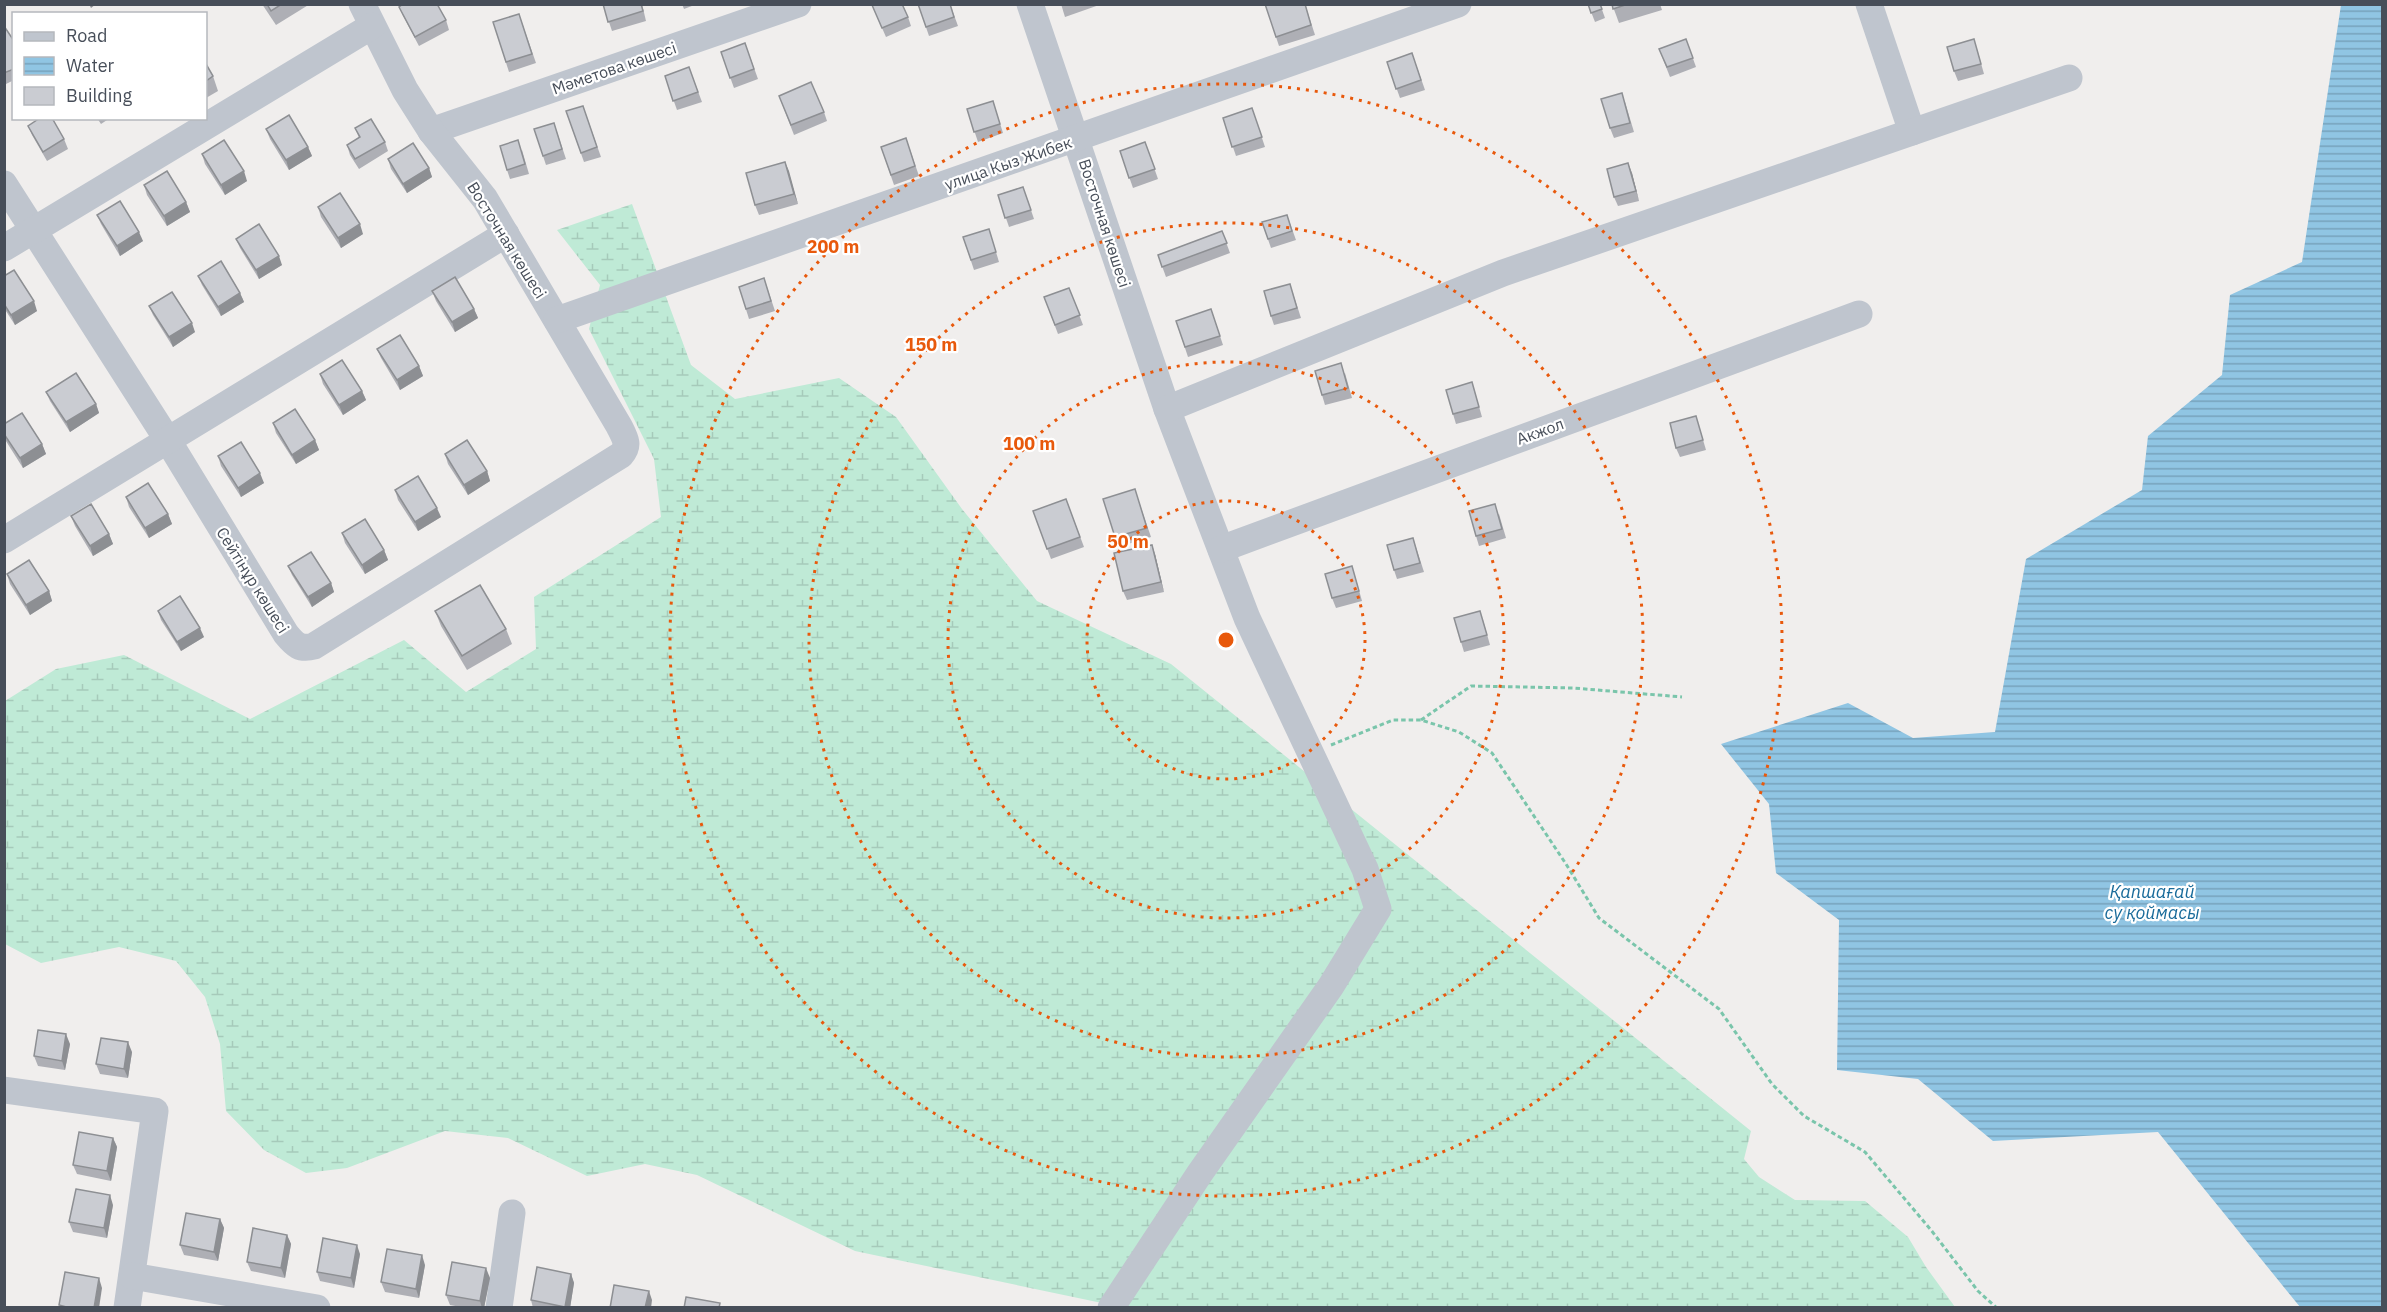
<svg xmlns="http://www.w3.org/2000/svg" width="2387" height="1312" font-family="'IBM Plex Sans',sans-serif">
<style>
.wetland{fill:url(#wetland-marsh)}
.water{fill:url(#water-rules)}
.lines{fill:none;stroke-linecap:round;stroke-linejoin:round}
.path{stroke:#7ac5ab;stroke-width:3;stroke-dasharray:4.5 3;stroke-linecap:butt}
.minor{stroke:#bfc5ce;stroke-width:27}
.wall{fill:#aeafb5}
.shaded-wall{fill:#8d8f93}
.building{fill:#caccd2;stroke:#8d8f93;stroke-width:1.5}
.ring{fill:none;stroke:#e8590c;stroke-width:3;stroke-dasharray:3 6}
.labels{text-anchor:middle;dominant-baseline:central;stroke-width:4.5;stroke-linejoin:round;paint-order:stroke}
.street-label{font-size:16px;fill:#474e59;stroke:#fff}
.water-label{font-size:18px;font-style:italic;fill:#196b9a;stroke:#fff}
.centre{fill:#e8590c;stroke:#fff;stroke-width:3}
.ring-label{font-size:18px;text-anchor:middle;font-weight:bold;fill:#e8590c;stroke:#fff;stroke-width:4.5;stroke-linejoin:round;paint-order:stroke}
</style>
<defs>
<pattern id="wetland-marsh" width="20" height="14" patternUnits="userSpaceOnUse" patternTransform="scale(1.5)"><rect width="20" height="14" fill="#bfead6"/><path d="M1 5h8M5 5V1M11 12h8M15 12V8" fill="none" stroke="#a6caba"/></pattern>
<pattern id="water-rules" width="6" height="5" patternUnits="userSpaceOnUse" patternTransform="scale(1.5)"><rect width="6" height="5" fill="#90c5e3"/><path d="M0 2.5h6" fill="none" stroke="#77a2bb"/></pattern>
</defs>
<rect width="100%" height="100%" fill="#f0eeed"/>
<path class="wetland" d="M632,204L691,365L735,399L839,378L896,417L962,509L1037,601L1171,664L1751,1131L1744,1159L1759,1177L1795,1200L1865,1201L1908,1237L1926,1267L1955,1307H1121L855,1251L697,1175L645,1164L587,1176L508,1138L445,1131L347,1168L306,1173L264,1150L226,1111L220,1044L205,997L176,961L119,947L41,963L5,944V701L56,669L124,655L250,719L404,640L466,692L536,649L534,597L661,517L654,459L589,329L600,285L557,230Z"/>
<path class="water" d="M2341,5H2382V1308L2300,1307L2158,1132L1993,1141L1918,1079L1837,1070L1839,920L1776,873L1769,804L1721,744L1848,703L1913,738L1995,732L2026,559L2142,490L2148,436L2222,375L2230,295L2302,262Z"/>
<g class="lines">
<g class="path">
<path d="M1421,720L1471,686L1573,688L1682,697"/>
<path d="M1331,745L1393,720H1421L1459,732L1492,753L1566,864L1599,918L1719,1009L1772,1084L1804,1116L1865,1152L1931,1230L1978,1291L1997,1308"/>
</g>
<g class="minor">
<path d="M1030,4L1167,409L1247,618L1365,869L1378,909L1331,986L1200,1173L1111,1308"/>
<path d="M1869,4L1912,132"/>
<path d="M431,131L798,4"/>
<path d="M4,184L167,439L286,634C295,645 300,650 314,646L621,455C630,445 625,438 619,426L485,199L431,131L405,90L362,4"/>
<path d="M4,248L372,26"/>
<path d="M557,320L1458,4"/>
<path d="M1167,409L1503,273L2069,78"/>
<path d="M4,540L506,234"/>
<path d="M1221,549L1859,314"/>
<path d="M4,1090L155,1111L127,1308"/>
<path d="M132,1276L317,1308"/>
<path d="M499,1308L512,1213"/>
</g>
</g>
<g class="wall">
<path d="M262,4H310L276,25Z"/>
<path d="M603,4H642L646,21L612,31Z"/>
<path d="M682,4H697L684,9Z"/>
<path d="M918,4H950L958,26L929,36Z"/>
<path d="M1061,4H1102L1065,17Z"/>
<path d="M1265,4H1305L1315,35L1279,46Z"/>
<path d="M1588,4H1600L1605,18L1595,22Z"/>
<path d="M1612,4H1660L1662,10L1619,23Z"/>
<path d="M872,5L908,17L911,26L886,37Z"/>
<path d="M399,7L446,20L449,30L419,46L403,16Z"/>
<path d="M519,14L536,63L509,72L493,22Z"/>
<path d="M4,26L14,41V80L4,85Z"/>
<path d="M1686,39L1696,67L1670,77L1659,49Z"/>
<path d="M745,43L758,79L734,88L721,52Z"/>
<path d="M1977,49L1984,74L1958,81L1954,71Z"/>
<path d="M1412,53L1425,90L1400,98L1387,62Z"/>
<path d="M206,64L213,76L218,91L206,98Z"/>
<path d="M689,67L702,102L677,110L665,76Z"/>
<path d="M779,96L824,112L827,121L794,135Z"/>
<path d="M993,101L1003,133L978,142L967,109Z"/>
<path d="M1625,102L1634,132L1614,138L1610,128Z"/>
<path d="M583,106L601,157L584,162L566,111Z"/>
<path d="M1252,108L1265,147L1236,156L1223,118Z"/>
<path d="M97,118H110L101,124Z"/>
<path d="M554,123L566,159L546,165L534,129Z"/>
<path d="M28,126L64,139L68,149L47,161L32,135Z"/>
<path d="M355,128L385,142L388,151L359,169L350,155L347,145L359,138Z"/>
<path d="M266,129L308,147L312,156L289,170L270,139Z"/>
<path d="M906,138L919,176L894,185L881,147Z"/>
<path d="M1145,142L1158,179L1133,188L1120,151Z"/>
<path d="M522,150L529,174L510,179L507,170Z"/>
<path d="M202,154L247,181L225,195L205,164Z"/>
<path d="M388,159L429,168L432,177L407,193L391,169Z"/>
<path d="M785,162L798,204L759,215L755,205Z"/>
<path d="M1632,173L1639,201L1618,206L1614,197Z"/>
<path d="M144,185L186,202L190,212L167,226L147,195Z"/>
<path d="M1023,187L1034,219L1009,227L998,195Z"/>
<path d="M318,207L363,234L341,248L321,217Z"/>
<path d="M97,215L143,241L120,256L101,224Z"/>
<path d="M1287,215L1296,240L1271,248L1262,222Z"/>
<path d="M989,229L999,262L974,270L963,237Z"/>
<path d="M1222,231L1230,253L1166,277L1158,255Z"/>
<path d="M236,239L282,265L259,279L240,248Z"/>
<path d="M4,276L37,311L15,325L4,308Z"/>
<path d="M198,276L240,293L244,302L221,316L202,285Z"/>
<path d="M764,278L775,311L749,319L739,287Z"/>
<path d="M1290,284L1301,318L1274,325L1271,316Z"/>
<path d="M1069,288L1083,325L1058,334L1044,297Z"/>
<path d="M432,291L474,309L478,318L455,332L436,301Z"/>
<path d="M149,306L195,332L173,347L153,315Z"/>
<path d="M1211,309L1223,345L1188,357L1176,321Z"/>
<path d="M377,349L419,366L423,376L400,390L381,358Z"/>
<path d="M1345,373L1352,398L1325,405L1322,395Z"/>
<path d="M320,374L362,391L366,400L343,415L323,384Z"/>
<path d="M1472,382L1482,417L1456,424L1453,414Z"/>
<path d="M46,392L96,404L99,413L70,432L50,401Z"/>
<path d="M1696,416L1706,450L1680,457L1676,448Z"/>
<path d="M273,423L315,440L319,450L296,464L276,433Z"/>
<path d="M4,424L42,444L46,454L23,468L4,438Z"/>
<path d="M445,454L487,471L490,481L468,495L448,464Z"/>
<path d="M218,456L264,483L241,497L221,466Z"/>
<path d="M395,490L441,517L418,531L398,500Z"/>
<path d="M126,497L168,514L172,524L149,538L129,507Z"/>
<path d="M1066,499L1084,547L1051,559L1033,511Z"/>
<path d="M1138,499L1151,537L1118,547L1115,537Z"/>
<path d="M1499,514L1506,538L1479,546L1476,536Z"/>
<path d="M71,516L109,534L113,544L93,556L75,526Z"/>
<path d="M342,533L384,550L388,560L365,574L345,543Z"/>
<path d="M1413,538L1424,572L1397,579L1394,570Z"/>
<path d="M1155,554L1164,592L1127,600L1123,591Z"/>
<path d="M288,566L331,583L334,592L312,607L292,575Z"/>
<path d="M7,574L49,591L52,601L30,615L10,584Z"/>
<path d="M1355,576L1362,601L1336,608L1332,598Z"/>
<path d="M158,611L204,637L181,651L161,620Z"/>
<path d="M435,611L506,629L512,644L467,670L441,626Z"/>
<path d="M1483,620L1490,645L1464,652L1461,642Z"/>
<path d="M70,1044L65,1070L38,1066L34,1056Z"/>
<path d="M132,1052L128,1078L100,1074L96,1064Z"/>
<path d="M113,1138L117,1147L111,1181L77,1174L73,1165Z"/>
<path d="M113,1205L107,1238L73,1232L69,1222Z"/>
<path d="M220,1219L224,1228L218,1261L184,1255L180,1245Z"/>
<path d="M287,1235L291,1244L285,1278L251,1271L247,1262Z"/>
<path d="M360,1254L354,1288L320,1281L317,1272Z"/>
<path d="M425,1265L419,1298L385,1292L381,1282Z"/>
<path d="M571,1274L574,1283L570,1308H533L531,1300Z"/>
<path d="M490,1278L484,1308H466L450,1305L446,1295Z"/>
</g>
<g class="shaded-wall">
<path d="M89,4H96L91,8Z"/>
<path d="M308,147L312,156L289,170L286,160Z"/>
<path d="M785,162L789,171L798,204L794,194Z"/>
<path d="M1628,163L1632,173L1639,201L1636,191Z"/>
<path d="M429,168L432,177L407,193L403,184Z"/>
<path d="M244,171L247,181L225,195L221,185Z"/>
<path d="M186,202L190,212L167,226L164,216Z"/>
<path d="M360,224L363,234L341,248L338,238Z"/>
<path d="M139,232L143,241L120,256L117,246Z"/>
<path d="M279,256L282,265L259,279L256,270Z"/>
<path d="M240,293L244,302L221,316L218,307Z"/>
<path d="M34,301L37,311L15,325L11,315Z"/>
<path d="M474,309L478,318L455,332L452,322Z"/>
<path d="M192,323L195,332L173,347L169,337Z"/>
<path d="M419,366L423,376L400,390L397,380Z"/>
<path d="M362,391L366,400L343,415L339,405Z"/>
<path d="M96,404L99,413L70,432L66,422Z"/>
<path d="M315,440L319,450L296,464L292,455Z"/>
<path d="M42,444L46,454L23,468L20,458Z"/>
<path d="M487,471L490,481L468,495L464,485Z"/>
<path d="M260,473L264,483L241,497L238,488Z"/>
<path d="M437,508L441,517L418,531L415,522Z"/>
<path d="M168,514L172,524L149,538L145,528Z"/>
<path d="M109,534L113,544L93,556L90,546Z"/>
<path d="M1152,545L1155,554L1164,592L1161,582Z"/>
<path d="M384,550L388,560L365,574L362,565Z"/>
<path d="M331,583L334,592L312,607L308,597Z"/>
<path d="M49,591L52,601L30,615L26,605Z"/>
<path d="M200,628L204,637L181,651L177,642Z"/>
<path d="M66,1034L70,1044L65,1070L62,1061Z"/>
<path d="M128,1042L132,1052L128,1078L124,1069Z"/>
<path d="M113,1138L117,1147L111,1181L107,1171Z"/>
<path d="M110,1195L113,1205L107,1238L104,1228Z"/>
<path d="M220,1219L224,1228L218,1261L214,1252Z"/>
<path d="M287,1235L291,1244L285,1278L281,1268Z"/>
<path d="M357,1245L360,1254L354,1288L351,1278Z"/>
<path d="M422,1255L425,1265L419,1298L416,1289Z"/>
<path d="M486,1268L490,1278L484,1308H482L480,1301Z"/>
<path d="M571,1274L574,1283L570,1308H565Z"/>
<path d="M99,1278L102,1288L99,1308H94Z"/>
<path d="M649,1291L652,1300L651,1308H645Z"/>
</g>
<g class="building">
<path d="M267,4H282L271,11Z"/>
<path d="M403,4H437L446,20L415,37L399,7Z"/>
<path d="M603,4H641L643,11L608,22Z"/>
<path d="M902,4L908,17L882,28L872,5Z"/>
<path d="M918,4H950L954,17L926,27Z"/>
<path d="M1265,4H1305L1311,25L1276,37Z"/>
<path d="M1588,4H1600L1602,9L1591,13Z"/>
<path d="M1612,4H1628L1613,9Z"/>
<path d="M519,14L532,54L506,62L493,22Z"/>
<path d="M4,26L14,41V69L4,73Z"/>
<path d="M1686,39L1693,58L1667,67L1659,49Z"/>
<path d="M1974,39L1981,64L1954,71L1947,47Z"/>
<path d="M745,43L754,69L730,78L721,52Z"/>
<path d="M1412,53L1421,80L1396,89L1387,62Z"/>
<path d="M206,64L213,76L206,81Z"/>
<path d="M689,67L698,92L673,101L665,76Z"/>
<path d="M811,82L824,112L791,125L779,96Z"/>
<path d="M1622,93L1630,123L1610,128L1601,99Z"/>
<path d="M993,101L1000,124L974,132L967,109Z"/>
<path d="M583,106L597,147L581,153L566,111Z"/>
<path d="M1252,108L1262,137L1232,147L1223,118Z"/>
<path d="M289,115L308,147L286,160L266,129Z"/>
<path d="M40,118H52L64,139L43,152L28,126Z"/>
<path d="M371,119L385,142L355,159L347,145L360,137L355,128Z"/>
<path d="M554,123L562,149L543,156L534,129Z"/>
<path d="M906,138L915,166L891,175L881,147Z"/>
<path d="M224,140L244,171L221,185L202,154Z"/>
<path d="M518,140L525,164L507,170L500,146Z"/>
<path d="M1145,142L1155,169L1129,178L1120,151Z"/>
<path d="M413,143L429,168L403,184L388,159Z"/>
<path d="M785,162L794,194L755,205L746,173Z"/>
<path d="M1628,163L1636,191L1614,197L1607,169Z"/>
<path d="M167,171L186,202L164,216L144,185Z"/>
<path d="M1023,187L1031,210L1005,218L998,195Z"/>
<path d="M340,193L360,224L338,238L318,207Z"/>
<path d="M120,201L139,232L117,246L97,215Z"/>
<path d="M1287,215L1292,231L1268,239L1262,222Z"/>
<path d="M259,224L279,256L256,270L236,239Z"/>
<path d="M989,229L996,252L971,260L963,237Z"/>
<path d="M1222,231L1227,243L1162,267L1158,255Z"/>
<path d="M221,261L240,293L218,307L198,276Z"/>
<path d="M14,270L34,301L11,315L4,304V276Z"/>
<path d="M455,277L474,309L452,322L432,291Z"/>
<path d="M764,278L771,301L746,309L739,287Z"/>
<path d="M1290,284L1297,308L1271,316L1264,291Z"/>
<path d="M1069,288L1080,315L1055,325L1044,297Z"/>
<path d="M172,292L192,323L169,337L149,306Z"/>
<path d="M1211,309L1220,336L1185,347L1176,321Z"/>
<path d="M400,335L419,366L397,380L377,349Z"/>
<path d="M342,360L362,391L339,405L320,374Z"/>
<path d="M1341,363L1348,388L1322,395L1315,371Z"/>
<path d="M76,373L96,404L66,422L46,392Z"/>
<path d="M1472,382L1479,407L1453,414L1446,390Z"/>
<path d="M295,409L315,440L292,455L273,423Z"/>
<path d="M22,413L42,444L20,458L4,434V424Z"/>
<path d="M1696,416L1703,440L1676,448L1670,423Z"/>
<path d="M467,440L487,471L464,485L445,454Z"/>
<path d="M241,442L260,473L238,488L218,456Z"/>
<path d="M418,476L437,508L415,522L395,490Z"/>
<path d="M148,483L168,514L145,528L126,497Z"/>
<path d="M1135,489L1147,528L1115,537L1103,499Z"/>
<path d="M1066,499L1080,537L1047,549L1033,511Z"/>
<path d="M91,504L109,534L90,546L71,516Z"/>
<path d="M1495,504L1502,529L1476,536L1469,511Z"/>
<path d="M365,519L384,550L362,565L342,533Z"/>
<path d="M1413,538L1420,563L1394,570L1387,545Z"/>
<path d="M1152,545L1161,582L1123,591L1114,553Z"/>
<path d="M311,552L331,583L308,597L288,566Z"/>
<path d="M29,560L49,591L26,605L7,574Z"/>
<path d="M1352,566L1359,591L1332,598L1325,574Z"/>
<path d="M480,585L506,629L462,656L435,611Z"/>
<path d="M180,596L200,628L177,642L158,611Z"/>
<path d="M1480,611L1487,635L1461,642L1454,618Z"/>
<path d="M38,1030L66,1034L62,1061L34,1056Z"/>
<path d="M101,1038L128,1042L124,1069L96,1064Z"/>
<path d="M79,1132L113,1138L107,1171L73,1165Z"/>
<path d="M76,1189L110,1195L104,1228L69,1222Z"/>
<path d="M186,1213L220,1219L214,1252L180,1245Z"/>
<path d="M253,1228L287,1235L281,1268L247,1262Z"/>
<path d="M323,1238L357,1245L351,1278L317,1272Z"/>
<path d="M387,1249L422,1255L416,1289L381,1282Z"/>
<path d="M452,1262L486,1268L480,1301L446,1295Z"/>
<path d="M537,1267L571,1274L565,1307L531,1300Z"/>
<path d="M65,1272L99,1278L94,1308H70L59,1305Z"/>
<path d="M614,1285L649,1291L645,1308H610Z"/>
<path d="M686,1297L720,1303L719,1308H684Z"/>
</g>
<g class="ring">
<circle cx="1226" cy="640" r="139"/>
<circle cx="1226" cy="640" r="278"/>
<circle cx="1226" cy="640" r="417"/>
<circle cx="1226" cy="640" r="556"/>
</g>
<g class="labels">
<g class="street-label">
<text transform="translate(614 68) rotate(-19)">Мәметова көшесі</text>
<text transform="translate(1008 163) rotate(-19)">улица Кыз Жибек</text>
<text transform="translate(1105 223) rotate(72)">Восточная көшесі</text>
<text transform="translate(507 240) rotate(58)">Восточная көшесі</text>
<text transform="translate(1540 431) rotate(-20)">Акжол</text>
<text transform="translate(253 580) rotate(58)">Сейтінұр көшесі</text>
</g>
<g class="water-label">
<text x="2152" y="891">Қапшағай<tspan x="2152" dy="21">су қоймасы</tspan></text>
</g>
</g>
<circle cx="1226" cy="640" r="9" class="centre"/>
<g class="ring-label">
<text x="833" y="253">200 m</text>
<text x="931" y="351">150 m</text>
<text x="1029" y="450">100 m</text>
<text x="1128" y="548">50 m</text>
</g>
<rect width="2387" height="1312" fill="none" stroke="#474e59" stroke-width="12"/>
<rect x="12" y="12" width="195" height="108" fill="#ffffff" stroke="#b5b8bd" stroke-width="1.5"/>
<rect x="24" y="32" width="30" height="9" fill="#bfc5ce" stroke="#b5b8bd" stroke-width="1.5"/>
<text x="66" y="42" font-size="18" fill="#474e59">Road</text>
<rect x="24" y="57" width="30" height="18" fill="url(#water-rules)" stroke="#b5b8bd" stroke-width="1.5"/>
<text x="66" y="72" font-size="18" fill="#474e59">Water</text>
<rect x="24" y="87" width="30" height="18" fill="#caccd2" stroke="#b5b8bd" stroke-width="1.5"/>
<text x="66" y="102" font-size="18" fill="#474e59">Building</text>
</svg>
